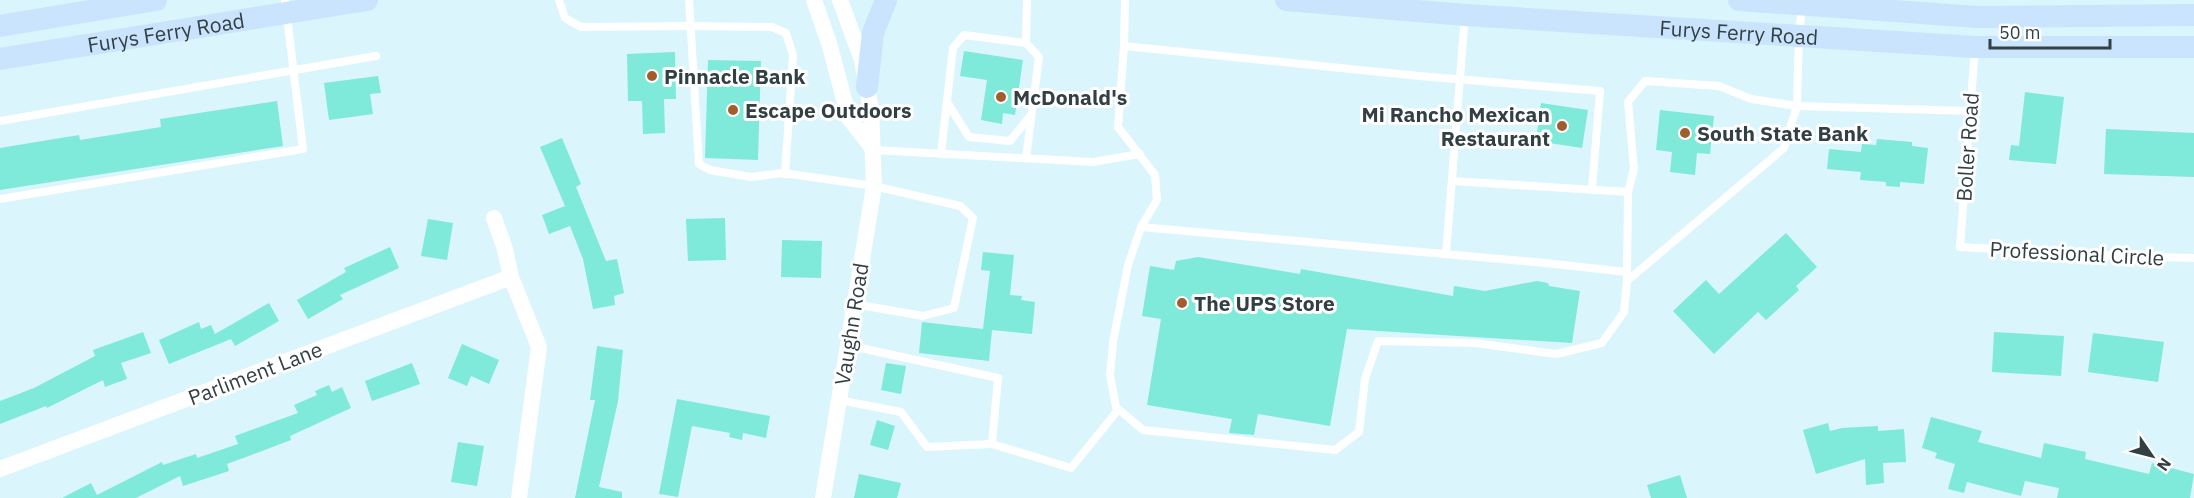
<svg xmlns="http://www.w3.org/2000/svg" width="2194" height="498" font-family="'IBM Plex Sans',sans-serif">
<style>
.building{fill:#7fe9da}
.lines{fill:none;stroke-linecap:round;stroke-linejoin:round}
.lane{stroke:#fff;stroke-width:8}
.street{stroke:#fff;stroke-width:16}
.secondary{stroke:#c9e4fc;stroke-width:22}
.poi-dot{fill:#a05e2c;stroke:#fff;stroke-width:2}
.labels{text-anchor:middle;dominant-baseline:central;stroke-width:6;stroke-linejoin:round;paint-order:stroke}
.street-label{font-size:21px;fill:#323f43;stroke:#fff}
.poi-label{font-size:21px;font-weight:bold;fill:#323f43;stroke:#fff;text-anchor:start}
</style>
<rect width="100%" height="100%" fill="#daf5fc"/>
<g class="building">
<path d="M964,51L1023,60L1015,115L1003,113L1002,124L981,120L987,80L960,76Z"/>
<path d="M675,52L676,99H664L665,133L643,134L642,101H628L627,54Z"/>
<path d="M708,60L761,61L758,160L705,158Z"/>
<path d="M378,76L381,93L370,94L373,114L329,120L324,83Z"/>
<path d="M2025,92L2064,97L2056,164L2009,160L2011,145L2019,146Z"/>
<path d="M277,101L283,146L0,190V148L79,135L80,140L161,127L160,119Z"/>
<path d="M1541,103L1588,110L1582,148L1536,141Z"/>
<path d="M1660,110L1714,116L1710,154L1697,153L1695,175L1670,172L1672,152L1656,150Z"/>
<path d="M2106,129L2194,133V177L2104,174Z"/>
<path d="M562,138L581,184L576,187L606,261L617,259L624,293L614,296L615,305L593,309L583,259L570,226L549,234L542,215L565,206L540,147Z"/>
<path d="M1877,139L1912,142V146L1928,148L1924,184L1900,182V187L1886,186V182L1860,180L1861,172L1827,169L1829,149L1861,152L1862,144L1876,145Z"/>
<path d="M725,218L726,260L688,261L686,219Z"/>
<path d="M428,219L453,223L447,260L421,256Z"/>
<path d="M1786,233L1817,267L1796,286L1799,290L1766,320L1758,312L1714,354L1673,311L1706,280L1719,294Z"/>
<path d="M782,240L822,241L821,278L781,277Z"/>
<path d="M390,247L399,268L340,295L343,299L308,319L297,300L346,272L344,268Z"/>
<path d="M983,252L1014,255L1010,295L1022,296L1021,300L1035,302L1032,334L992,330L989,361L919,353L922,322L983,329L990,271L981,270Z"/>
<path d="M1198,257L1300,274L1301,269L1453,296L1454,286L1485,291L1537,281L1548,283L1549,286L1580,291L1572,343L1347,329L1330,426L1258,414L1254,435L1229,433L1232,419L1147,405L1161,319L1142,316L1150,266L1174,270L1176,261Z"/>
<path d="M269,303L279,321L235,346L231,339L169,364L159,340L199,322L201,329L211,325L215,334Z"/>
<path d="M143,332L151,353L121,363L127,379L105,387L103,380L47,408L46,406L0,424V401L34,388L95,356L93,350Z"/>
<path d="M1994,332L2064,336L2061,376L1992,372Z"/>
<path d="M2093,333L2164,342L2158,382L2088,372Z"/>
<path d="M462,344L499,360L489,384L471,376L467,386L448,378Z"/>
<path d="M597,346L623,350L618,401L599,487L622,492V498H575L595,400H590Z"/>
<path d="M412,363L420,384L372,401L365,381Z"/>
<path d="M886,363L906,366L901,394L881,390Z"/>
<path d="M329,385L332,392L342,387L351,408L290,436L291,440L227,464L229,471L183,486L180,476L136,498H62L91,483L97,495L162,462L163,465L196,454L197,458L238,444L235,436L298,413L294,405L317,395L315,391Z"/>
<path d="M677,399L770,416L766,438L743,433L742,440L729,437L730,433L692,426L678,497L659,494Z"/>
<path d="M1931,417L1982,431L1978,442L2041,458L2044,443L2086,452L2085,459L2149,474L2152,463L2194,474L2190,498H2057L2059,488L2025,481L2021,496L1967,482L1964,493L1948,489L1955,464L1935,458L1937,453L1922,448Z"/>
<path d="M877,420L895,426L888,450L870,445Z"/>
<path d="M1828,423L1830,431L1842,428L1878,426V431L1904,429L1906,462L1883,463L1884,483L1866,485L1865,459L1816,474L1803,430Z"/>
<path d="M458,442L484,446L477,486L451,482Z"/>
<path d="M859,474L901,483L897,498H854Z"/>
<path d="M1680,475L1687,498H1651L1647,485Z"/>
</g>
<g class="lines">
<g class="lane">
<path d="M559,0L565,18L581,27L691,26L772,27L786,33L793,55L785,174"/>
<path d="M689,0L699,164L710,170L751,177L783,173L874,186L960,206L973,218L954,308L923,316L854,304"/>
<path d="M1125,0L1124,46L1118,127L1155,175L1157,200L1141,227L1128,265L1113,342L1110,375L1116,407L1143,430L1335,450L1359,432L1365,379L1378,341L1475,343L1556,354L1602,343L1624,312L1627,281L1784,148L1797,106L1799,36L1802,5"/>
<path d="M1124,46L1419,76L1600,91L1592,189"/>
<path d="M1975,48L1960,247L2123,256L2194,258"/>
<path d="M947,102L969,137L1010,141L1031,115"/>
<path d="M0,121L376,56"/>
<path d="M874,150L1093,162L1140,154"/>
<path d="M941,154L953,48L964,35L1026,43"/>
<path d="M1026,158L1039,57L1026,43L1027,0"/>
<path d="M1452,181L1628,192L1634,169L1628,102L1645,81L1719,86L1751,99L1797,106L1970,111"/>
<path d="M0,199L303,149L285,0"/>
<path d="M1141,227L1545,263L1627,272"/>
<path d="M1446,254L1465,15"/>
<path d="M1627,278L1628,192"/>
<path d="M847,345L998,378L992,444L1071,468L1118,410"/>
<path d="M839,400L901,412L927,447L992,444"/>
</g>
<g class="street">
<path d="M814,0L829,43L849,118L874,150"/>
<path d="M494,218L505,249L511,277L539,347L519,498"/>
<path d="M0,469L511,277"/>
<path d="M823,498L874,186L871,109L862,60L840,0"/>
</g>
<g class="secondary">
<path id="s1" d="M1286,0L1465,15L1975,47H2194"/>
<path d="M1739,0L1977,17L2194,15"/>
<path d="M0,26L156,0"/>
<path id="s2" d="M0,59L367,0"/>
<path d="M867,87L873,33L886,0"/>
</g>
</g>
<g class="poi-dot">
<circle cx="652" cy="76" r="6"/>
<circle cx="1001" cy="97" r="6"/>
<circle cx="733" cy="110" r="6"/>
<circle cx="1562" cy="126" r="6"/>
<circle cx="1685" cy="133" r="6"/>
<circle cx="1182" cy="303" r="6"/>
</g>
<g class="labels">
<g class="street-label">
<text stroke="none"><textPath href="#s2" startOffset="168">Furys Ferry Road</textPath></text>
<text stroke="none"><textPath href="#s1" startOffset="454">Furys Ferry Road</textPath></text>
<text transform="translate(1967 147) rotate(-86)">Boller Road</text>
<text transform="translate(2077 253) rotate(3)">Professional Circle</text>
<text transform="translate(851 324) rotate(-81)">Vaughn Road</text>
<text transform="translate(255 373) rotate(-21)">Parliment Lane</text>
</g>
<g class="poi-label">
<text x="664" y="76">Pinnacle Bank</text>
<text x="1013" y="97">McDonald's</text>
<text x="745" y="110">Escape Outdoors</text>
<text x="1550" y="114" text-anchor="end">Mi Rancho Mexican<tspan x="1550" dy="24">Restaurant</tspan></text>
<text x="1697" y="133">South State Bank</text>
<text x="1194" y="303">The UPS Store</text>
</g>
</g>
<g transform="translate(2152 456) rotate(125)" stroke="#ffffff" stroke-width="4.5" paint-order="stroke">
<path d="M0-4.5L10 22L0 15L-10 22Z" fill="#323f43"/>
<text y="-9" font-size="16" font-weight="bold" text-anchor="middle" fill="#323f43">N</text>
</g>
<path d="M1990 39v9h120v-9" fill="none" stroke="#323f43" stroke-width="3"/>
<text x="1999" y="39" font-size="18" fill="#323f43" stroke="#ffffff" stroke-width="4.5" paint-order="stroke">50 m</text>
</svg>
